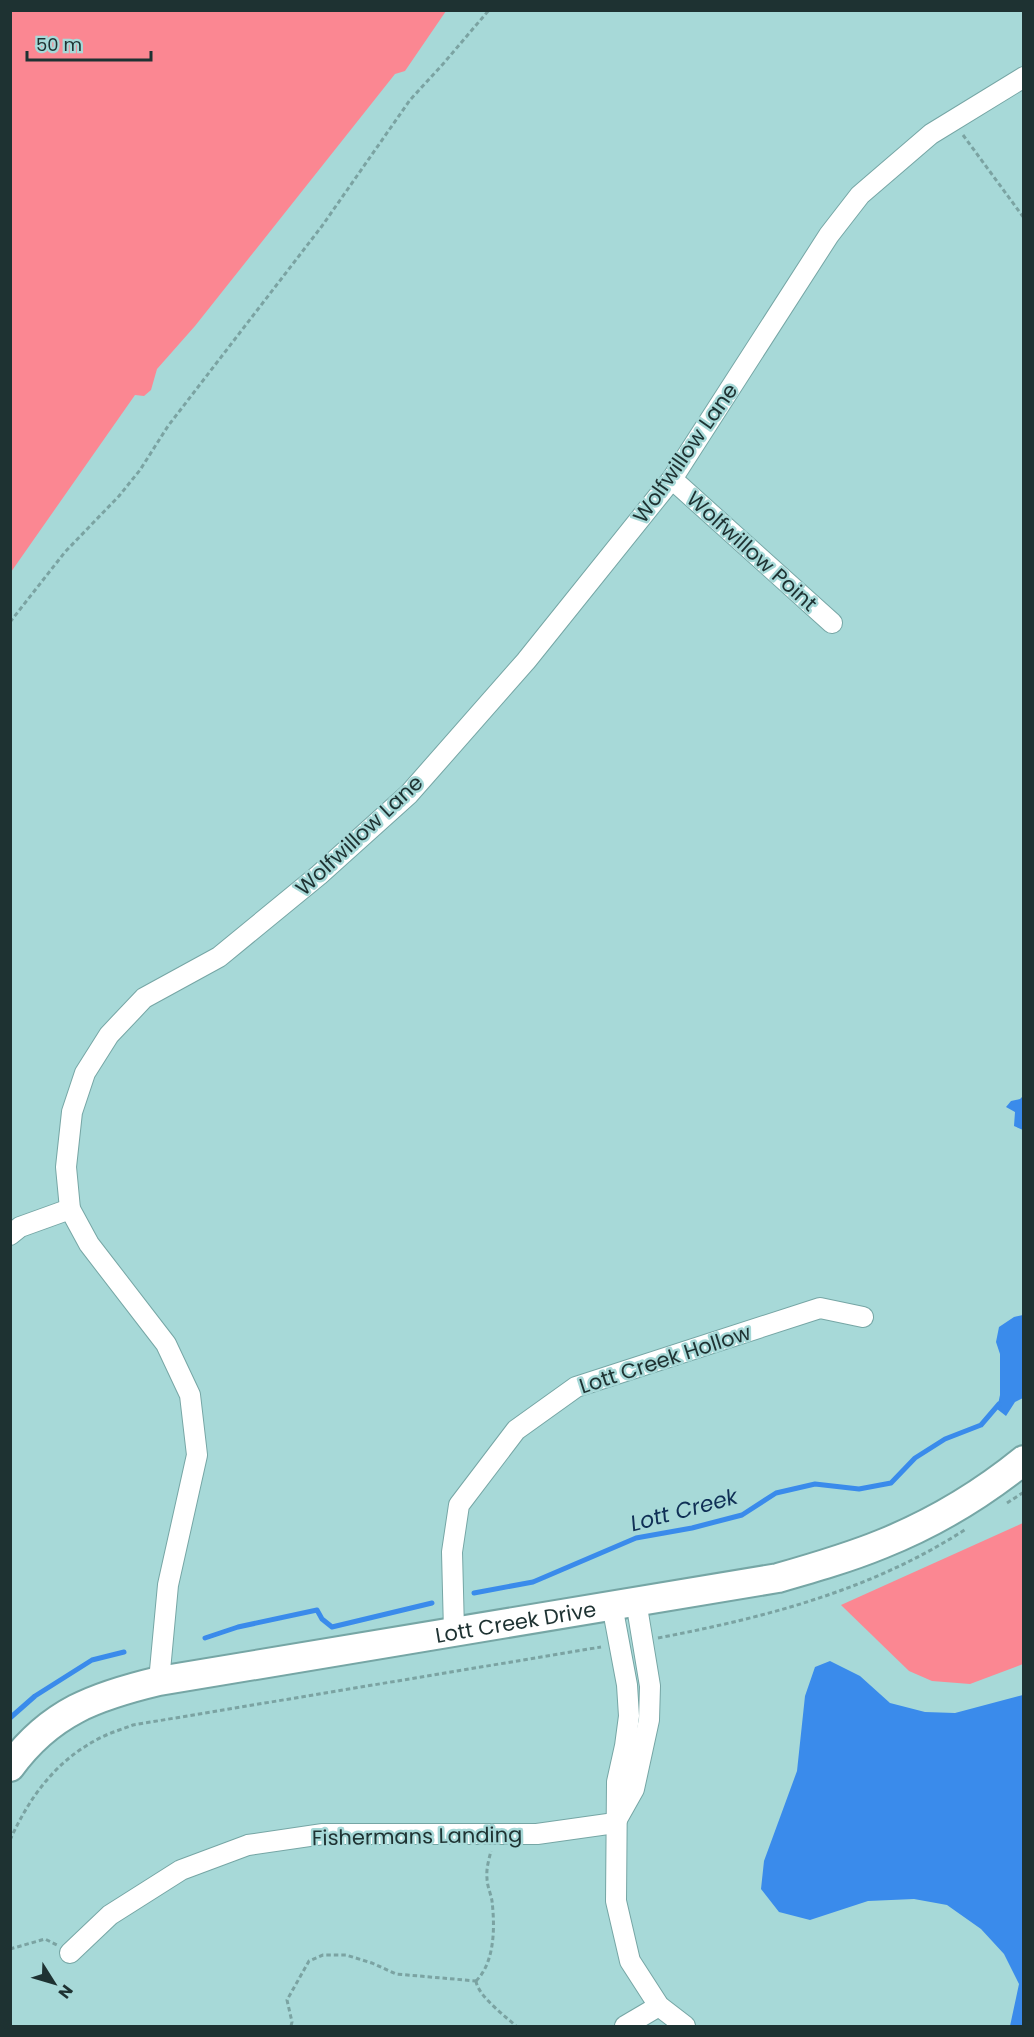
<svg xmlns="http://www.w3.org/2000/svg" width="1034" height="2037" font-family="Poppins,sans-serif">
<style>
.green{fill:#fb8792}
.water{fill:#3a8beb}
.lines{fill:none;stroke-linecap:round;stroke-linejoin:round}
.stream{stroke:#3a8beb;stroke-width:5}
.street-casing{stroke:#76a6a5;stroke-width:22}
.secondary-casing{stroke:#76a6a5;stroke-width:32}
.path{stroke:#7ba3a2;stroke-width:3;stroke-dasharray:4.5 3;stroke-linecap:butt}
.street{stroke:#fff;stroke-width:20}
.secondary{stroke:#fff;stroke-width:28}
.labels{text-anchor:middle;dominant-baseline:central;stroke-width:5;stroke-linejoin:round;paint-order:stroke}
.street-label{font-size:21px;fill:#1e3232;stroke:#a7d9d8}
.water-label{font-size:22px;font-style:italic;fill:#0f2f55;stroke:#a7d9d8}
</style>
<rect width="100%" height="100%" fill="#a7d9d8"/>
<g class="green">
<path d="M11,10L446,11L405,71L395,74L195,326L157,369L151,390L144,396L135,395L11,572Z"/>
<path d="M1023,1523V1664L970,1684L932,1681L909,1671L841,1605Z"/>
</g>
<g class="water">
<path d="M1023,1096V1130L1014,1126L1015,1112L1006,1107L1011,1101L1020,1099Z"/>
<path d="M1023,1315V1398L1015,1402L1006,1416L997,1409L1000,1395V1354L996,1342L999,1327L1014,1317Z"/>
<path d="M830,1661L860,1676L890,1703L925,1712L955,1713L1023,1695V2026H1010L1019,1984L1004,1954L981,1929L947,1905L914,1899L868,1901L810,1920L779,1912L761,1889L764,1861L797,1771L805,1696L815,1667Z"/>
</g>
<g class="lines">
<g class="stream">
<path d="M474,1593L533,1582L636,1538L692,1528L742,1515L776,1493L815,1484L859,1489L891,1483L915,1458L945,1439L981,1425L999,1404"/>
<path d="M205,1638L238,1627L317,1610L322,1619L332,1627L432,1603"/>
<path d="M10,1718L35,1696L92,1660L124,1652"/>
</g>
<defs>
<g id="street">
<path d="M672,479L832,623"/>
<path d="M10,1235L20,1227L70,1209"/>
<path d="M612,1605L627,1685L629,1716L625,1746L617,1782L616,1901L630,1961L659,2006L685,2026"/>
<path d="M454,1631L452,1552L459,1505L516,1430L576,1387L820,1308L863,1317"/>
<path d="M159,1681L168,1585L197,1455L190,1395L166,1344L89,1244L70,1209L66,1167L72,1112L85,1073L109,1035L144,998L219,957L319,875L409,794L526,661L672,479L829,235L860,195L931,134L1024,77"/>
<path d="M616,1821L634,1789L649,1720L650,1686L636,1601"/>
<path d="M70,1953L110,1915L181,1870L248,1845L323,1834H537L615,1823"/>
<path d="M625,2026L659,2006"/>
</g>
<g id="secondary">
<path id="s1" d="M10,1767C50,1712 96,1696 159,1681L778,1578C813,1568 848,1558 882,1544C932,1524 982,1494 1024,1460"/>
</g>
</defs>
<use href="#street" class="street-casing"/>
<use href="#secondary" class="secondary-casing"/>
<g class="path">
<path d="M963,135L1024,218"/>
<path d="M10,622L65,552L119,496L140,470L168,426L322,226L410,100L443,64L489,10"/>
<path d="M1007,1503L1024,1492"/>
<path d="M658,1638C767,1617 872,1590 966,1529"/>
<path d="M10,1840C30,1796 57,1759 102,1737C112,1732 123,1729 133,1725L601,1647"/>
<path d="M10,1949L45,1939L57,1945"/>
<path d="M476,1981C495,1962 495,1927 492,1901C491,1894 487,1886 487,1878C486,1869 489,1859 491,1851"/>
<path d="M476,1981C478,1996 505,2016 516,2026"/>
<path d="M291,2026L292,2022L287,2000L309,1961L323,1955H346L372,1963L396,1974L476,1981"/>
</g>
<use href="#street" class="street"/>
<use href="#secondary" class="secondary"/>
</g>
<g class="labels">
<g class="street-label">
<text transform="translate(685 453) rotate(-55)">Wolfwillow Lane</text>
<text transform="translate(752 551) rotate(42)">Wolfwillow Point</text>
<text transform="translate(359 835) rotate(-43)">Wolfwillow Lane</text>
<text transform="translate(665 1359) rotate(-18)">Lott Creek Hollow</text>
<text stroke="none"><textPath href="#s1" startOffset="538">Lott Creek Drive</textPath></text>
<text transform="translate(417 1836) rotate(-1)">Fishermans Landing</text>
</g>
<g class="water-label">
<text transform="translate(684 1510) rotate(-15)">Lott Creek</text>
</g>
</g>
<rect width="1034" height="2037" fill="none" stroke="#1e3232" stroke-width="24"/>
<g transform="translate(54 1983) rotate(127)" stroke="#a7d9d8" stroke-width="4.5" paint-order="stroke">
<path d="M0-4.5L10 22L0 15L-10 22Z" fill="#1e3232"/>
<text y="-9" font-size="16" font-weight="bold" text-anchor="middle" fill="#1e3232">N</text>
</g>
<path d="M27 51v9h124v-9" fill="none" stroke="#1e3232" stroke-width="3"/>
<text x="36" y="51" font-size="18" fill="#1e3232" stroke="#a7d9d8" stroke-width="4.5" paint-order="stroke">50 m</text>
</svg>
